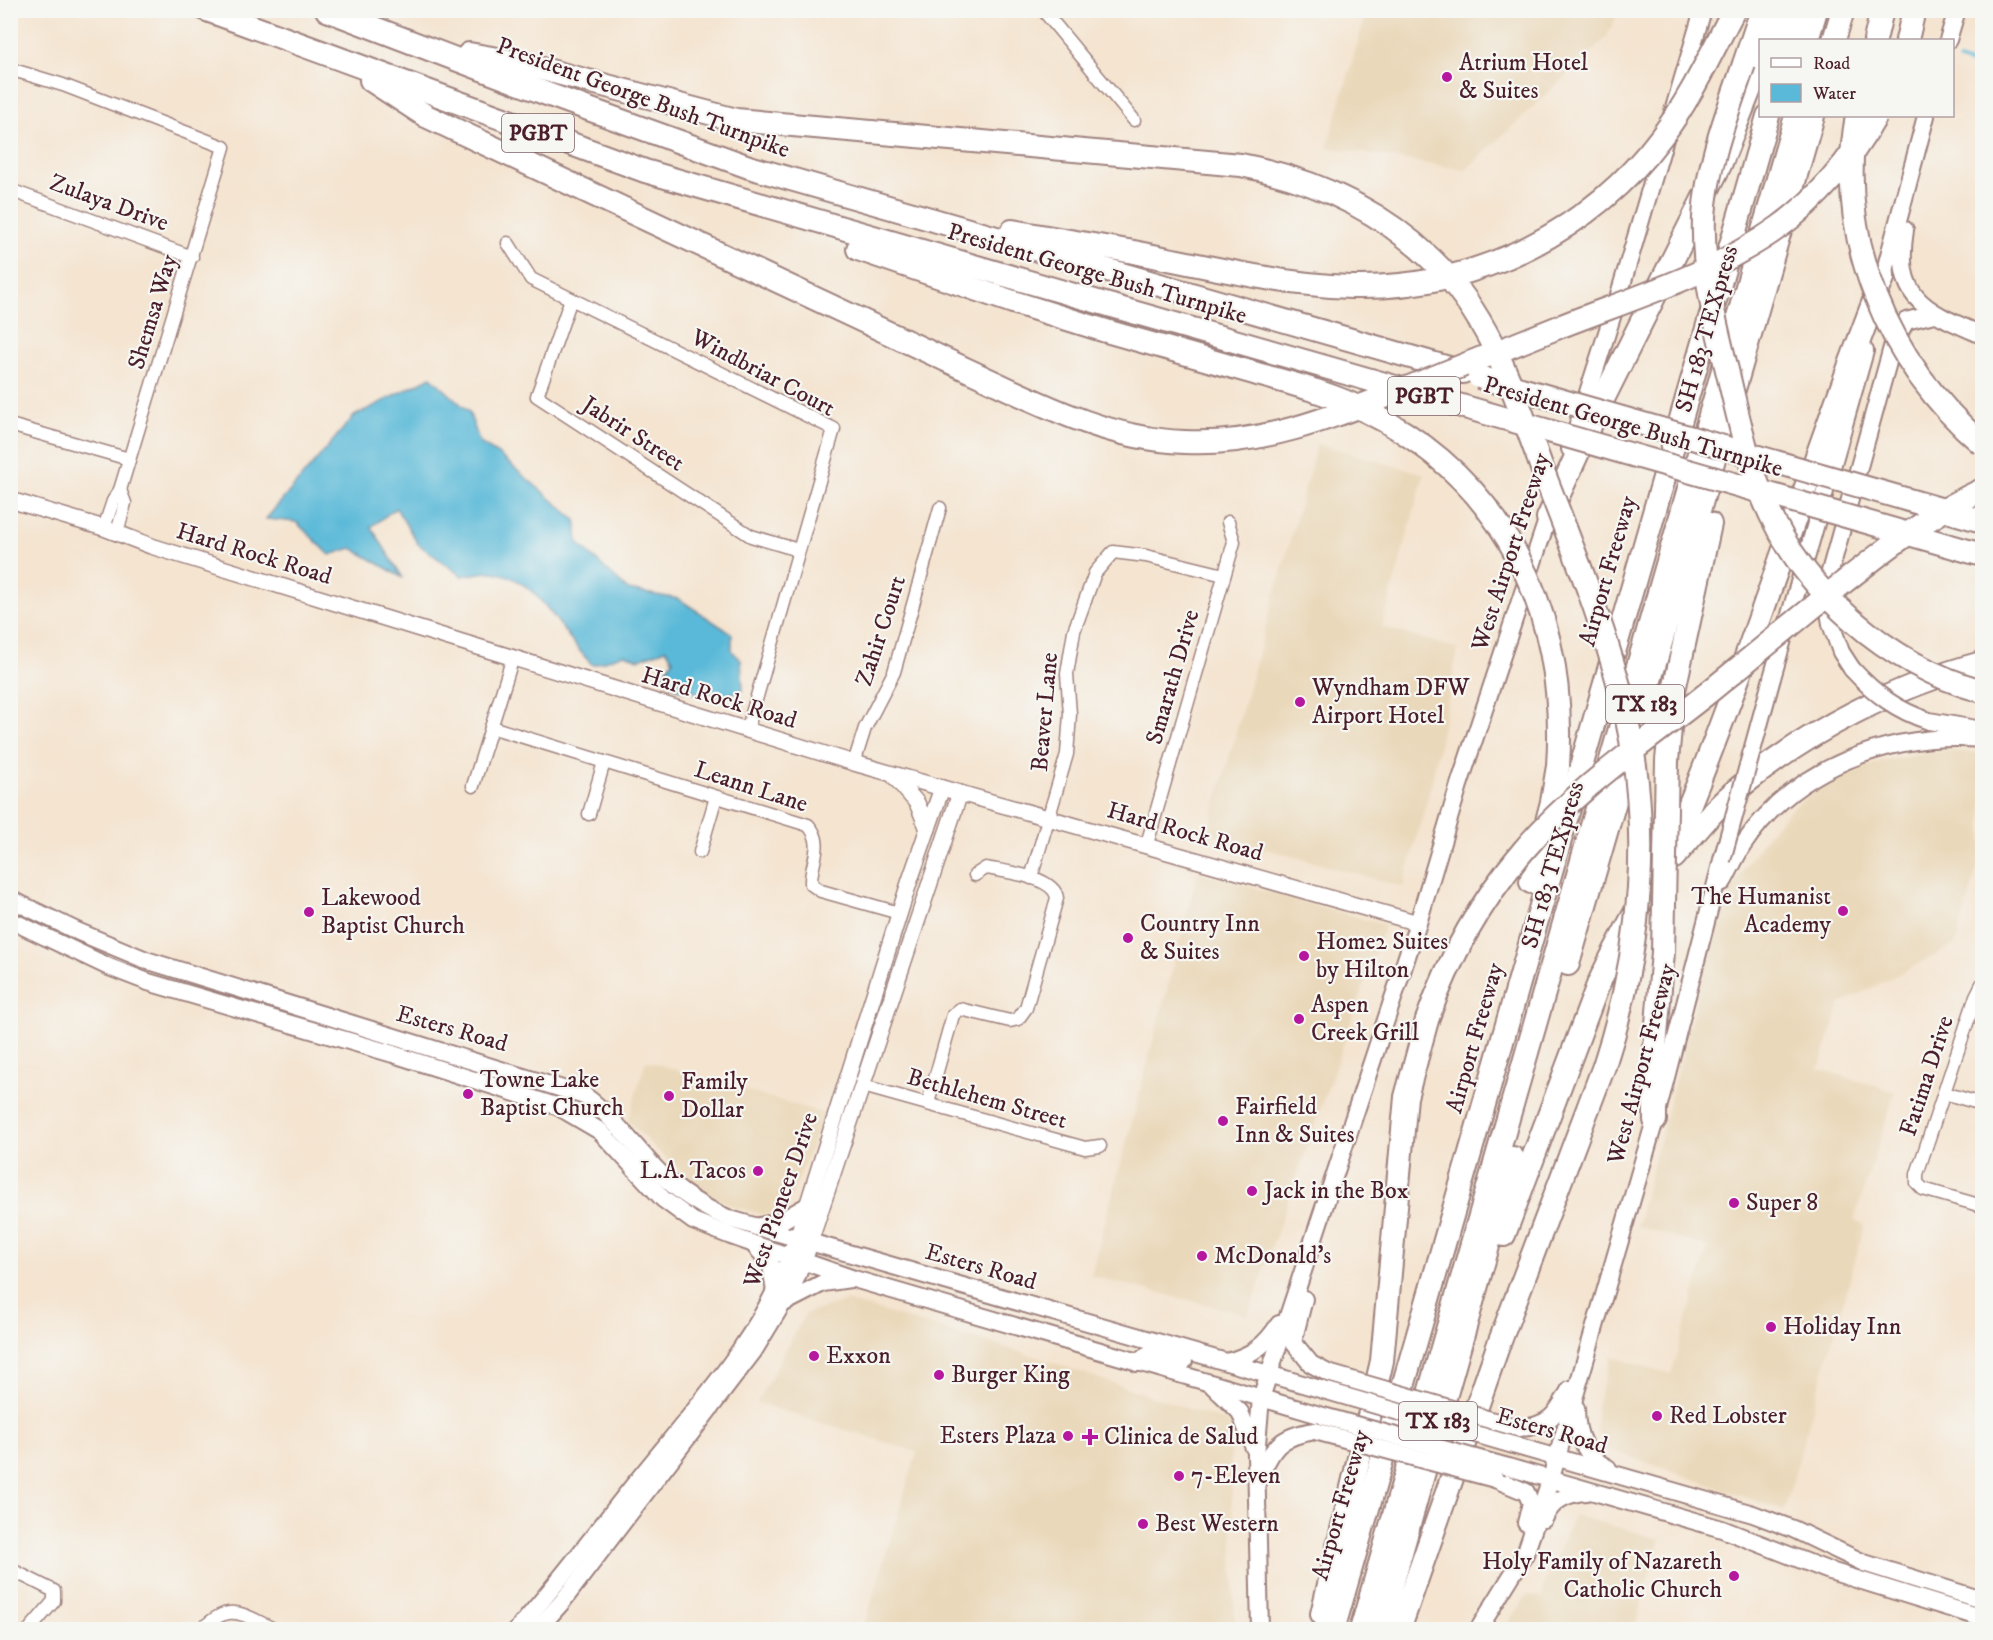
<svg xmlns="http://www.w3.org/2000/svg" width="1993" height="1640" font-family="'IM FELL DW Pica',serif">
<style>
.built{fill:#ead8ba}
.water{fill:#5ab9d8;stroke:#526c82;stroke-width:1.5}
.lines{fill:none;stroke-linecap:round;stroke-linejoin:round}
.stream{stroke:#5ab9d8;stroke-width:3}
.minor-casing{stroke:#9f827e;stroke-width:15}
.tertiary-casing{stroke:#9f827e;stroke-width:18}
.secondary-casing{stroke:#9f827e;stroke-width:20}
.motorway-casing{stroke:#9f827e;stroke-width:26}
.minor{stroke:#fff;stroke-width:12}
.tertiary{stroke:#fff;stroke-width:15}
.secondary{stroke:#fff;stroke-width:16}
.motorway{stroke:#fff;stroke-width:22}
.secondary-bridge-casing{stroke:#9f827e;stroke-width:20;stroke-linecap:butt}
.motorway-bridge-casing{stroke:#9f827e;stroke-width:26;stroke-linecap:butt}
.secondary-bridge{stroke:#fff;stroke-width:16}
.motorway-bridge{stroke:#fff;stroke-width:22}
.poi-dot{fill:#b5179e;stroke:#f6f6f2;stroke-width:2}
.labels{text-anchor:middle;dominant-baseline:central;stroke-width:4.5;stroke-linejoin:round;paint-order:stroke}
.shield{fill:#f6f6f2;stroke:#7e6067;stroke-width:1.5}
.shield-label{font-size:22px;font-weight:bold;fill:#4a1f2b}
.poi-label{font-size:24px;fill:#4a1f2b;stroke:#f6f6f2;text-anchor:start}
.street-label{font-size:24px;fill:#4a1f2b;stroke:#f6f6f2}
</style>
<rect width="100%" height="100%" fill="#f6f6f2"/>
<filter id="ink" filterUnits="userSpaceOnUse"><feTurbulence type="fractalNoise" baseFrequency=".0167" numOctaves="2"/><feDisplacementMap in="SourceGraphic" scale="12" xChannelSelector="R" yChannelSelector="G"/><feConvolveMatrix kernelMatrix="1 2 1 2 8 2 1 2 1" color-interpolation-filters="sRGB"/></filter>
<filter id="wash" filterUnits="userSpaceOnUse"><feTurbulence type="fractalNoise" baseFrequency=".008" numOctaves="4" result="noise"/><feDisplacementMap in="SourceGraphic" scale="24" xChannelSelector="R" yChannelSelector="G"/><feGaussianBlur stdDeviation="1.35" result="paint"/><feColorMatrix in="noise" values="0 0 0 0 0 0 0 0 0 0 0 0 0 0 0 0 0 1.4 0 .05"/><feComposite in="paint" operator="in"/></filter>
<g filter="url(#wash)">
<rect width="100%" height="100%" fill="#f4e4d0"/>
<g class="built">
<path d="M1367,11V10L1619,11L1606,38L1466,170L1327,147Z"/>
<path d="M1317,444L1424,474L1382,627L1458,649L1431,786L1403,887L1208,833Z"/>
<path d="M1946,750L1982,753V852L1955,945L1840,1004L1819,1069L1895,1092L1854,1220L1865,1225L1784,1511L1608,1449L1596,1428L1597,1405L1611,1357L1671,1374L1708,1247L1637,1226L1716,923L1738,877L1765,838L1793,807L1821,787L1881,761Z"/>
<path d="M1198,872L1385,925L1248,1315L1091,1276Z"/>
<path d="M646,1061L825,1114L790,1199L774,1213L764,1215L733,1206L705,1192L658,1151L628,1121Z"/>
<path d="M846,1301L1024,1353L1230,1423L1235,1629H863L917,1452L757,1403L805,1314Z"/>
<path d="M1574,1515L1660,1539L1634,1629H1504L1527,1595L1543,1598L1544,1587Z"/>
</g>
<path class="water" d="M431,377L469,412L480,443L498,454L576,520L578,543L628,590L679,599L732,634V651L741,660L743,690L721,697L678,689L661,678L673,660L666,649L639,659L624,654L593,665C560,635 542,580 494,572C484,571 471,575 462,576L418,544L396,508L371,527L403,578L352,548L330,555L296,522L266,519L354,416Z"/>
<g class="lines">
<path class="stream" d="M1959,60L1982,68"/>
</g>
</g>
<g filter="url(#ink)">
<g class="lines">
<defs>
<g id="minor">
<path d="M1043,10L1134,120"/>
<path d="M10,69L63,85L224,147L120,490L113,501L104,528"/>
<path d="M10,190L192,257"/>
<path d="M508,243L531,279L834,429L747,731"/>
<path d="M571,299L537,396L751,536L798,550"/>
<path d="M10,425L129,459"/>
<path d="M117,533L125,503L120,490"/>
<path d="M491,727L808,825C826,844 810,862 811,884L821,891L899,913"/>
<path d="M854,763L865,728L894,672L940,508"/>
<path d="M473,786L513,657"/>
<path d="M589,814L604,762"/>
<path d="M1147,844L1234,542L1228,522"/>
<path d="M700,852L716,797"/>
<path d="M1031,878L1067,754L1070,714L1067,674L1074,631L1095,573L1113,552L1146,556L1224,575"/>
<path d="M1982,984L1976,996L1917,1174V1183L1923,1189L1982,1206"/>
<path d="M863,1086L1085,1148L1100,1146"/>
<path d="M1944,1093L1982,1104"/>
<path d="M928,1103L953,1015L960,1009L1010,1021L1018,1019L1026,1008L1057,898C1054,876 1005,872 986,868L975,875"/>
<path d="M10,1569L54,1591V1601L29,1630"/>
<path d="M201,1630C231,1600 242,1615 276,1630"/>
</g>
<g id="tertiary">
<path d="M10,500L104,528L151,546L854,763L1418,923"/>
<path d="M893,775L917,803L928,829"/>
<path d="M797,1238L909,883L942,788"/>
<path d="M810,1242L960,793"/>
</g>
<g id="secondary">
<path d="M1948,40L1957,10"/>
<path d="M1905,230C1894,300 1925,310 1982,335"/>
<path d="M1880,289L1926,116"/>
<path d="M1570,449L1618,298L1703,10"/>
<path d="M1852,669L1841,652L1831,624L1828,605V579L1893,344L1906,321L1934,314"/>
<path d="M1772,678L1865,351"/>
<path d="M1929,721L1982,730"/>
<path d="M1723,882C1730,870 1735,857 1743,845C1795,766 1891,732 1982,739"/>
<path d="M10,899L79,932L146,960L585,1096C614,1117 635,1148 660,1173C680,1194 704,1208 730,1219L1327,1391"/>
<path d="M10,920L109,967L148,982L393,1054L559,1107L600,1131L663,1199L693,1221L731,1236L854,1279L1323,1416"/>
<path d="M756,1227L781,1221L807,1206"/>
<path d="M755,1246L771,1264L775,1292"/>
<path d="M1304,1299L1293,1342L1311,1364L1328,1373"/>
<path d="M784,1303L823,1283L850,1279"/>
<path d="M1227,1362C1252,1355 1265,1346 1279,1324"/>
<path d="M1137,1363L1149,1354L1184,1361"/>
<path d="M1213,1386L1240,1412L1254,1448"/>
<path d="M1576,1408C1576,1433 1584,1457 1608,1468"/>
<path d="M1518,1428C1549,1427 1556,1415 1570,1389"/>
<path d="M1513,1445L1753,1514L1793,1529L1864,1563L1982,1600"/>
<path d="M1508,1467L1722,1529L1827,1570L1982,1618"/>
<path d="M1259,1479C1272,1447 1280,1436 1315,1431"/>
<path d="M1495,1479L1526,1492L1531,1503L1526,1523"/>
<path d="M1544,1519C1552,1500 1567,1493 1587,1492"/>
<path d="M517,1630C559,1582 597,1531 637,1481C694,1410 764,1335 793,1248"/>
<path d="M537,1630L562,1602L753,1352L793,1286L807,1251"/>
<path d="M1260,1630L1256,1455L1261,1398L1418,923L1459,785L1551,508"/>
<path d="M1478,1630L1525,1554L1551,1478L1655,1120L1722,860"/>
</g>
<g id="motorway">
<path d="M207,10L645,171L1112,306"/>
<path d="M327,10L547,94L749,167L1463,372"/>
<path d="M1770,40L1781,10"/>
<path d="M1790,40L1799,10"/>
<path d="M1807,40L1816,10"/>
<path d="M1834,40L1843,10"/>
<path d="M1875,40L1882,10"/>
<path d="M1907,40L1914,10"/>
<path d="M469,54L520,63L736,120L894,134"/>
<path d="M1744,64L1762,10"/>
<path d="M371,80L426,116L961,367"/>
<path d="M1012,231L1128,251"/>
<path d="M858,249L1013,302L1106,331"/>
<path d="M1548,518L1596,413L1720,165L1760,64"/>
<path d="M1667,761L1673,695L1710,524"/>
<path d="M1674,857C1695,833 1715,807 1740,787C1810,730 1895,686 1982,663"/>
<path d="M1531,882L1552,802L1558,766"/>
<path d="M1568,964L1813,116"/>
<path d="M1655,1120V1048L1663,952"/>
<path d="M1504,1235L1598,985C1625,925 1662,871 1687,811C1759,635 1813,454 1883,278"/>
<path d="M1322,1614L1382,1361L1406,1097L1427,1020"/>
<path d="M1333,1630L1768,116"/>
<path d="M1361,1630L1796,116"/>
<path d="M1379,1630L1513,1158"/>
<path d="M1399,1630L1497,1349L1604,1066"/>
</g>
</defs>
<use href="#minor" class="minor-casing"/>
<use href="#tertiary" class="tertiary-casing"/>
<use href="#secondary" class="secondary-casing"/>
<use href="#motorway" class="motorway-casing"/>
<use href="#minor" class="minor"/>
<use href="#tertiary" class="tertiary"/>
<use href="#secondary" class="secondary"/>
<use href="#motorway" class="motorway"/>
<defs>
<g id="secondary-bridge">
<path d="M1852,669C1875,694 1896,710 1929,721"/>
<path d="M1722,860L1772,678"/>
<path d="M1328,1373L1518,1428"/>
<path d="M1327,1391L1513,1445"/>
<path d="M1323,1416L1508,1467"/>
<path d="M1315,1431L1495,1479"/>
</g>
<g id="motorway-bridge">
<path d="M1744,64C1727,114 1707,164 1704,217C1702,271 1715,322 1728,374C1738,416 1747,460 1764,500C1802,591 1888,665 1982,691"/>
<path d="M1857,116C1834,239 1889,364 1982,444"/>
<path d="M894,134L1241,165C1312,179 1378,208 1431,259C1491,316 1515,395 1543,471C1573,549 1606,628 1625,710C1652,828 1642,951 1604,1066"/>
<path d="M1128,251C1202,265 1287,287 1361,287C1479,287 1591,231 1662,136C1691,98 1711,53 1734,10"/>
<path d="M1112,306L1982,555"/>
<path d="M1106,331C1155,345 1205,359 1254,373C1292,384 1331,393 1366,411C1506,480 1568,615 1558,766"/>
<path d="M961,367C1033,400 1103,439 1184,442C1261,446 1331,418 1402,390C1454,369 1507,348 1559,327C1633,298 1714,274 1779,227C1819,198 1852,158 1876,116"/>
<path d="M1479,377L1982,521"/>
<path d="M1663,952L1667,761"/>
<path d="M1427,1020C1449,958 1480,902 1523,851C1575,789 1646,742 1709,692C1749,659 1789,627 1829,594C1878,555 1926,516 1982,490"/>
</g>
</defs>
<use href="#secondary-bridge" class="secondary-bridge-casing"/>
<use href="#motorway-bridge" class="motorway-bridge-casing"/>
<use href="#secondary-bridge" class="secondary-bridge"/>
<use href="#motorway-bridge" class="motorway-bridge"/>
</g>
</g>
<g class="poi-dot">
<circle cx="1447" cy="77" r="6"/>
<circle cx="1300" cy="702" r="6"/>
<circle cx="1843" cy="911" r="6"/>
<circle cx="309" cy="912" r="6"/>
<circle cx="1128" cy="938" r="6"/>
<circle cx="1304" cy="956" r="6"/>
<circle cx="1299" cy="1019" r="6"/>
<circle cx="468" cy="1094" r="6"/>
<circle cx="669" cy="1096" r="6"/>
<circle cx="1223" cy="1121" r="6"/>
<circle cx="758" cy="1171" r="6"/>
<circle cx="1252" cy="1191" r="6"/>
<circle cx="1734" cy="1203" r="6"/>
<circle cx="1202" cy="1256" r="6"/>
<circle cx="1771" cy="1327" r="6"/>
<circle cx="814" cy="1356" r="6"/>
<circle cx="939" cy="1375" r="6"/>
<circle cx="1657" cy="1416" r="6"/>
<circle cx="1068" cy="1436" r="6"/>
<path d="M1087 1428h6v6h6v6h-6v6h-6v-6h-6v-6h6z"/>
<circle cx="1179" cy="1476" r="6"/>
<circle cx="1143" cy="1524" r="6"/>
<circle cx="1734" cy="1576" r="6"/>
</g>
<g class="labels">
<g class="shield">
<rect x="502" y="114" width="72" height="38" rx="4.5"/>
<rect x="1388" y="377" width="72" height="38" rx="4.5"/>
<rect x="1606" y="685" width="78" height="38" rx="4.5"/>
<rect x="1399" y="1402" width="78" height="38" rx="4.5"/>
</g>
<g class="shield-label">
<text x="538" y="133">PGBT</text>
<text x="1424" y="396">PGBT</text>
<text x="1645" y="704">TX 183</text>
<text x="1438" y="1421">TX 183</text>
</g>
<g class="poi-label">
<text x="1459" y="63">Atrium Hotel<tspan x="1459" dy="28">&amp; Suites</tspan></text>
<text x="1312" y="688">Wyndham DFW<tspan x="1312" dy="28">Airport Hotel</tspan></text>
<text x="1831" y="897" text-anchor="end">The Humanist<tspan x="1831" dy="28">Academy</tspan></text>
<text x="321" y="898">Lakewood<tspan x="321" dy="28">Baptist Church</tspan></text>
<text x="1140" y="924">Country Inn<tspan x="1140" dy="28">&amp; Suites</tspan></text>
<text x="1316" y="942">Home2 Suites<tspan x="1316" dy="28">by Hilton</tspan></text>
<text x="1311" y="1005">Aspen<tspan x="1311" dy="28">Creek Grill</tspan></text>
<text x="480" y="1080">Towne Lake<tspan x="480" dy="28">Baptist Church</tspan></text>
<text x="681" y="1082">Family<tspan x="681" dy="28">Dollar</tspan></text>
<text x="1235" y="1107">Fairfield<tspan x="1235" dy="28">Inn &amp; Suites</tspan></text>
<text x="746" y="1171" text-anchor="end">L.A. Tacos</text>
<text x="1264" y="1191">Jack in the Box</text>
<text x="1746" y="1203">Super 8</text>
<text x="1214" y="1256">McDonald's</text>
<text x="1783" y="1327">Holiday Inn</text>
<text x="826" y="1356">Exxon</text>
<text x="951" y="1375">Burger King</text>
<text x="1669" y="1416">Red Lobster</text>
<text x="1056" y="1436" text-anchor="end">Esters Plaza</text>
<text x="1104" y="1437">Clinica de Salud</text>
<text x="1191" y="1476">7-Eleven</text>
<text x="1155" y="1524">Best Western</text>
<text x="1722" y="1562" text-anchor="end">Holy Family of Nazareth<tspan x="1722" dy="28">Catholic Church</tspan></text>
</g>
<g class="street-label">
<text transform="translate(643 98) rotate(20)">President George Bush Turnpike</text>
<text transform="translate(109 203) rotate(20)">Zulaya Drive</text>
<text transform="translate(1097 274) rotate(16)">President George Bush Turnpike</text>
<text transform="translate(153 312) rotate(-73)">Shemsa Way</text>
<text transform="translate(1707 329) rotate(-74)">SH 183 TEXpress</text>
<text transform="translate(763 373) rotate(28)">Windbriar Court</text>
<text transform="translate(1633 427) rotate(16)">President George Bush Turnpike</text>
<text transform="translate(633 434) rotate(33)">Jabrir Street</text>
<text transform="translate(1511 552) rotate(-72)">West Airport Freeway</text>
<text transform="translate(254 554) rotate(17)">Hard Rock Road</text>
<text transform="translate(1608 571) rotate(-74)">Airport Freeway</text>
<text transform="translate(881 631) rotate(-72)">Zahir Court</text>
<text transform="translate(1173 677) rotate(-74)">Smarath Drive</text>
<text transform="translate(719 698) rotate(17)">Hard Rock Road</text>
<text transform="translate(1045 712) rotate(-85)">Beaver Lane</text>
<text transform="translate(751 787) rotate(18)">Leann Lane</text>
<text transform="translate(1185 832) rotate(16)">Hard Rock Road</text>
<text transform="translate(1553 865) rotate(-74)">SH 183 TEXpress</text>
<text transform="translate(452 1029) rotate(16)">Esters Road</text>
<text transform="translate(1475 1038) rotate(-74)">Airport Freeway</text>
<text transform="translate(1642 1064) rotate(-75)">West Airport Freeway</text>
<text transform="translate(1927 1076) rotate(-72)">Fatima Drive</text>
<text transform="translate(987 1099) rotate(16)">Bethlehem Street</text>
<text transform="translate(781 1200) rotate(-71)">West Pioneer Drive</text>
<text transform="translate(981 1267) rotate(16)">Esters Road</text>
<text transform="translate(1552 1431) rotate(16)">Esters Road</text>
<text transform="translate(1341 1505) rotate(-74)">Airport Freeway</text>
</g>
</g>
<rect width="1993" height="1640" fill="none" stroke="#f6f6f2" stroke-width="36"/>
<rect x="1759" y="39" width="195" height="78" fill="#f6f6f2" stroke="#b1a0a2" stroke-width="1.5"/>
<rect x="1771" y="58" width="30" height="9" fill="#ffffff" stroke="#b1a0a2" stroke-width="1.5"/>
<text x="1813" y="69" font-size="18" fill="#4a1f2b">Road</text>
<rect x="1771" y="84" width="30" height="18" fill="#5ab9d8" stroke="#b1a0a2" stroke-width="1.5"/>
<text x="1813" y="99" font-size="18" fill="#4a1f2b">Water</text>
</svg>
